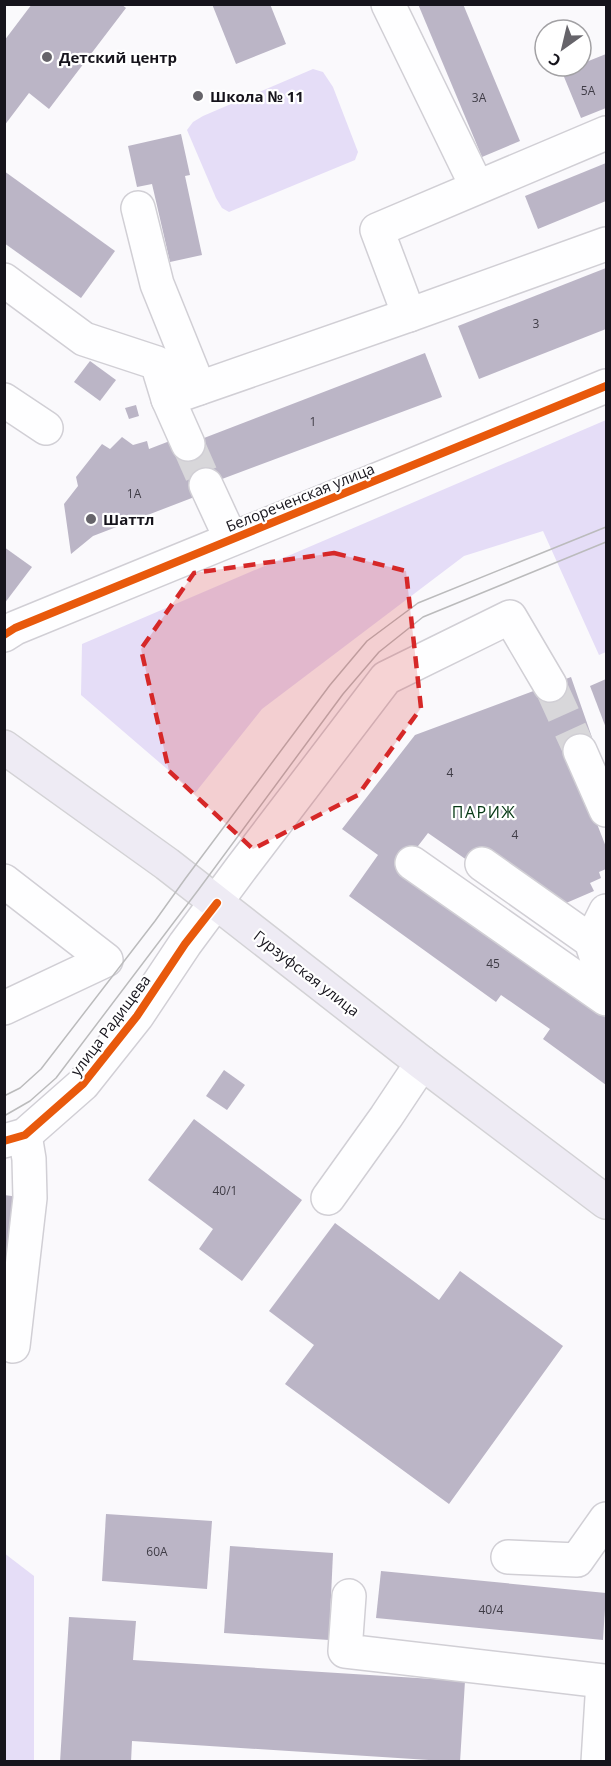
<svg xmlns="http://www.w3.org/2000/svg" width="611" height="1766" font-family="'Open Sans',sans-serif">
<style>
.green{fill:#e5ddf7}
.building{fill:#bbb5c6}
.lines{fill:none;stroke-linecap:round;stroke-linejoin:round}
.minor-tunnel{stroke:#d8d7da;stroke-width:33;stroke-dasharray:33 16;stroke-linecap:butt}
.minor-casing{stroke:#d1cfd5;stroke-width:36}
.major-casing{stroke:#d3d2d5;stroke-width:36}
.minor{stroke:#fefeff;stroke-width:33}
.major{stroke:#eeebf4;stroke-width:33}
.tram{stroke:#bbbbbc;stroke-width:1.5}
.cycleway-casing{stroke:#fff;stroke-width:11}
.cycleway{stroke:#e8590c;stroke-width:8}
.marked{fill:#d62828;fill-opacity:0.2;stroke:#d62828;stroke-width:4.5;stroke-dasharray:12 8;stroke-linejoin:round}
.poi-dot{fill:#66646a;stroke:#fff;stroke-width:2}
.labels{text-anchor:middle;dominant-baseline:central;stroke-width:4.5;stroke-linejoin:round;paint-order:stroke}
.number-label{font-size:12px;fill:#3f3c46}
.poi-label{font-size:15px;font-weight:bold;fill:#16141c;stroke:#fff;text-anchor:start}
.street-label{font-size:15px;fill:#16141c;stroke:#fff}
.neighbourhood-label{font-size:16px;letter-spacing:1.5px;fill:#043713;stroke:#fff}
</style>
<rect width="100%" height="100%" fill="#faf9fc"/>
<g class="green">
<path d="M313,69L323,72L333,87L358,152L355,160L229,212L222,208L216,198L187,130L193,122L203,116Z"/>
<path d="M606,420V652L599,655L543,531L464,556L262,709L195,793L81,695L82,644Z"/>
<path d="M4,1553L34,1576V1761H5Z"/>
</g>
<g class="building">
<path d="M32,4H121L126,8L49,109L29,93L4,126V41Z"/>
<path d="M212,4H270L286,44L236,64Z"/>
<path d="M418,4H463L520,141L482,157Z"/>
<path d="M606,54V108L581,118L562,72L577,66H581V64Z"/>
<path d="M181,134L190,175L185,176L202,255L170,262L152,184L137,187L128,146Z"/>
<path d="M606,163V201L538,229L525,196Z"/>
<path d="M4,171L115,251L81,298L4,243Z"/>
<path d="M606,268V329L479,379L458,326Z"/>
<path d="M425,353L442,397L206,485L197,496L93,536L71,554L64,504L78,486L76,477L102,444L110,449L122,437L133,445L147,441L149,449L175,439L178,448Z"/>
<path d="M90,361L116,380L100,401L74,382Z"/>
<path d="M136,405L139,416L129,419L125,408Z"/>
<path d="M4,547L32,567L4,604Z"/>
<path d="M571,677L595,746L570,754L606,847V869L599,872L601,878L590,883L594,891L543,913L428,833L399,871L606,1018V1085L543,1039L550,1029L501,995L496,1002L349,896L378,855L342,829L415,735Z"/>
<path d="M606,679V728L590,686Z"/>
<path d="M224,1070L245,1085L227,1110L206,1096Z"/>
<path d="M194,1119L302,1200L242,1281L199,1249L213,1229L148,1180Z"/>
<path d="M4,1195L19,1197L4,1298Z"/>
<path d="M335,1223L439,1300L460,1271L563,1346L449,1504L285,1384L314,1345L269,1311Z"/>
<path d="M106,1514L212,1521L207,1589L102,1581Z"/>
<path d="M230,1546L333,1553L329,1640L224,1633Z"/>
<path d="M381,1571L606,1593L603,1640L376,1618Z"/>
<path d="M69,1617L136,1621L133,1660L465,1681L460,1762L132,1741L131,1762H60Z"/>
</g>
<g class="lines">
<g class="minor-tunnel">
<path d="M188,444L206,485"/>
<path d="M550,685L580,751"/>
</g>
<defs>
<g id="minor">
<path d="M388,4L477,187"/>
<path d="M606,133L377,230L409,315L606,244"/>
<path d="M138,208L157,284L199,388"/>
<path d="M4,280L84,339L157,363L168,399L409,315"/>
<path d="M168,399L188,444"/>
<path d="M4,400L46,428"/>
<path d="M206,485L231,539"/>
<path d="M4,635L15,628L606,386"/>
<path d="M580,751L606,810"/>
<path d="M412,863L606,999"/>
<path d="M482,864L591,941L606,987"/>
<path d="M4,881L106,960L4,1008"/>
<path d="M591,941L606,911"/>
<path d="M4,1141L25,1135L83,1084L137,1016L185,944L242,867L386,678L510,617L550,685"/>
<path d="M328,1198L386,1117L422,1063"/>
<path d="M13,1346L30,1198L29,1159L25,1135"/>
<path d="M508,1557L577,1560L606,1519"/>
<path d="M349,1596L345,1651L603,1681L598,1762"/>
</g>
<path id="major" d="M4,747L167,864L422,1063L606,1202"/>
</defs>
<use href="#minor" class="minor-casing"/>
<use href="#major" class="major-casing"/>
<use href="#minor" class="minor"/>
<use href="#major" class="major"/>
<g class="tram">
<path d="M4,1096L20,1088L41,1069L155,921L185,879L330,685L367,641L418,603L606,527"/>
<path d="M4,1116L30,1101L56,1078L199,889L343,694L379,652L423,617L606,542"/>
</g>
<defs>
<g id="cycleway">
<path d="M4,635L15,628L606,386"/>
<path d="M4,1141L25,1135L83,1084L137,1016L185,944L217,903"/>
</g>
</defs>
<use href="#cycleway" class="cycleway-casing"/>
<use href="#cycleway" class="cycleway"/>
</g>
<path class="marked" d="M334,553L406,571L421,708L358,795L253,849L169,771L141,649L194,573Z"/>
<g class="poi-dot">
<circle cx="47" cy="57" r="6"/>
<circle cx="198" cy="96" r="6"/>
<circle cx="91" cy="519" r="6"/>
</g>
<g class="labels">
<g class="number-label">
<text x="588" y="90">5А</text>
<text x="479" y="97">3А</text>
<text x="536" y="323">3</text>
<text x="313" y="421">1</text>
<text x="134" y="493">1А</text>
<text x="450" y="772">4</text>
<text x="515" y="834">4</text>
<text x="493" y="963">45</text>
<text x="225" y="1190">40/1</text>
<text x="157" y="1551">60А</text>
<text x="491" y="1609">40/4</text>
</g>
<g class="poi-label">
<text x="59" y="57">Детский центр</text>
<text x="210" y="96">Школа № 11</text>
<text x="103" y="519">Шаттл</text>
</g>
<g class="street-label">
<text transform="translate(300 497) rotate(-22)">Белореченская улица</text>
<text transform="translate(307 973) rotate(38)">Гурзуфская улица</text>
<text transform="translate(110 1025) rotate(-53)">улица Радищева</text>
</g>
<g class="neighbourhood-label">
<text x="484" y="812">ПАРИЖ</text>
</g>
</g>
<rect width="611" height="1766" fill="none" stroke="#16141c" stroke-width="12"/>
<g transform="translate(563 48) rotate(214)"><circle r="28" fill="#ffffff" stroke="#a2a1a4" stroke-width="1.5"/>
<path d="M0-4.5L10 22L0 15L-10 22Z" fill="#66646a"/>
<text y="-9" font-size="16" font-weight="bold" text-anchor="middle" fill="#16141c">С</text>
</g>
</svg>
